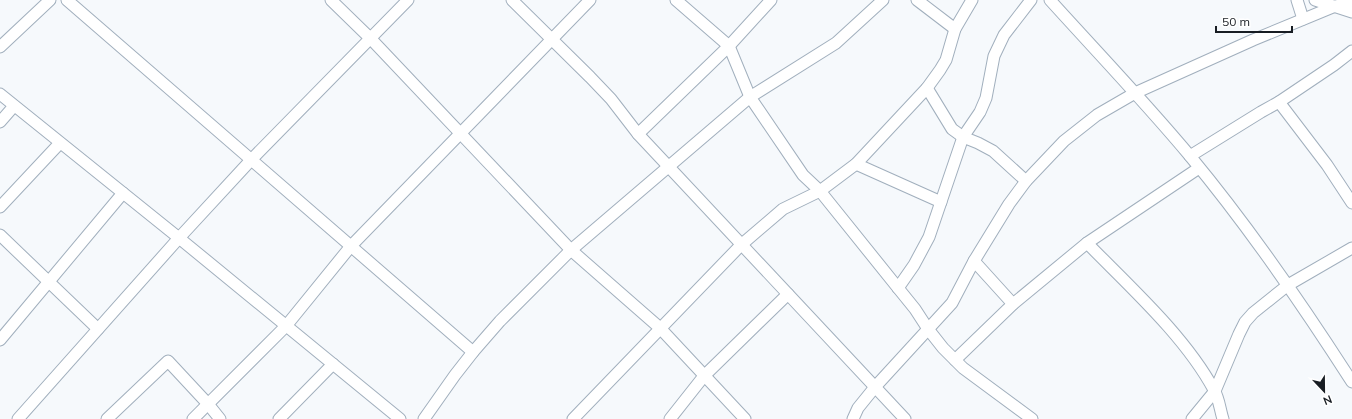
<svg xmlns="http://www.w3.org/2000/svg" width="1352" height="419" font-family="Mulish,sans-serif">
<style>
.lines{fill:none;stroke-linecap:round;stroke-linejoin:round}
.minor-casing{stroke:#a1afbd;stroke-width:13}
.minor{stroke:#fff;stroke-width:11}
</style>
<rect width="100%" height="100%" fill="#f6f9fc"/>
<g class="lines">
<defs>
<g id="minor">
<path d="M67,0L473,352"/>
<path d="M331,0L371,39L571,250L660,328L745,419"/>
<path d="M512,0L590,77L611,99L638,134L668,166L905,419"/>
<path d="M676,0L729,46L750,97L803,175L820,191L898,288L915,309L928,329L943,348L963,368L1032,419"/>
<path d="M917,0L955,29"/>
<path d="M1050,0C1097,52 1145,102 1190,156C1249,227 1302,304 1352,382"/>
<path d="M1297,0L1303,19"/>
<path d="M1315,0L1352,12"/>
<path d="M0,47L50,0"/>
<path d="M927,88L952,129L963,137L978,143L993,151L1026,181"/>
<path d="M0,94L179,238L400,419"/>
<path d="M1279,102L1327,165L1352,203"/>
<path d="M0,122L14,106"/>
<path d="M638,134L729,46L771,0"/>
<path d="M1190,156L1261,112L1279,102L1334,65L1352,51"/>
<path d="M856,164L941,202"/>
<path d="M0,207L60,143"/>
<path d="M0,235L98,329"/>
<path d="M1087,243C1129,286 1185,336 1214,390C1219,398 1220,410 1223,419"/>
<path d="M974,261L1013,304"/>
<path d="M898,288L914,265L929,237L963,137L980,112L986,98L994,56L1004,35L1031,0"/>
<path d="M0,340L123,193"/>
<path d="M955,360L1013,304L1087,243L1199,168"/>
<path d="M18,419L179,238L251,160L408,0"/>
<path d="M107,419L168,361L208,404L220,419"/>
<path d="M193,419L286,326L351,246L590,0"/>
<path d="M279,419L333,364"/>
<path d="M424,419L455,375L473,352L500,321L571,250L750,97L836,43L883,0"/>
<path d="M573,419L741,245L783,209L820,191L856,164L927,88L940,70L946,60L955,29L972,0"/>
<path d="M670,419L704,376L788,294"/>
<path d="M853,419L858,408L875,387L952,303L974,261L1009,204L1026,181L1064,141L1097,115L1135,93L1253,40L1333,7L1352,1"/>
<path d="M1192,419L1215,391L1239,334L1245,322L1253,313L1288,285L1352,248"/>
</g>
</defs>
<use href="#minor" class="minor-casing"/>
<use href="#minor" class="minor"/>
</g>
<g transform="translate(1324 391) rotate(158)" stroke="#ffffff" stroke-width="3" paint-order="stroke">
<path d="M0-3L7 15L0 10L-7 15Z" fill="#181d23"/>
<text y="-6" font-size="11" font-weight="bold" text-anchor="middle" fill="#181d23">N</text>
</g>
<path d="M1216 26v6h76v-6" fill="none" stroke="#181d23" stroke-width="2"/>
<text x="1222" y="26" font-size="12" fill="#181d23" stroke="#ffffff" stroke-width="3" paint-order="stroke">50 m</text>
</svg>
